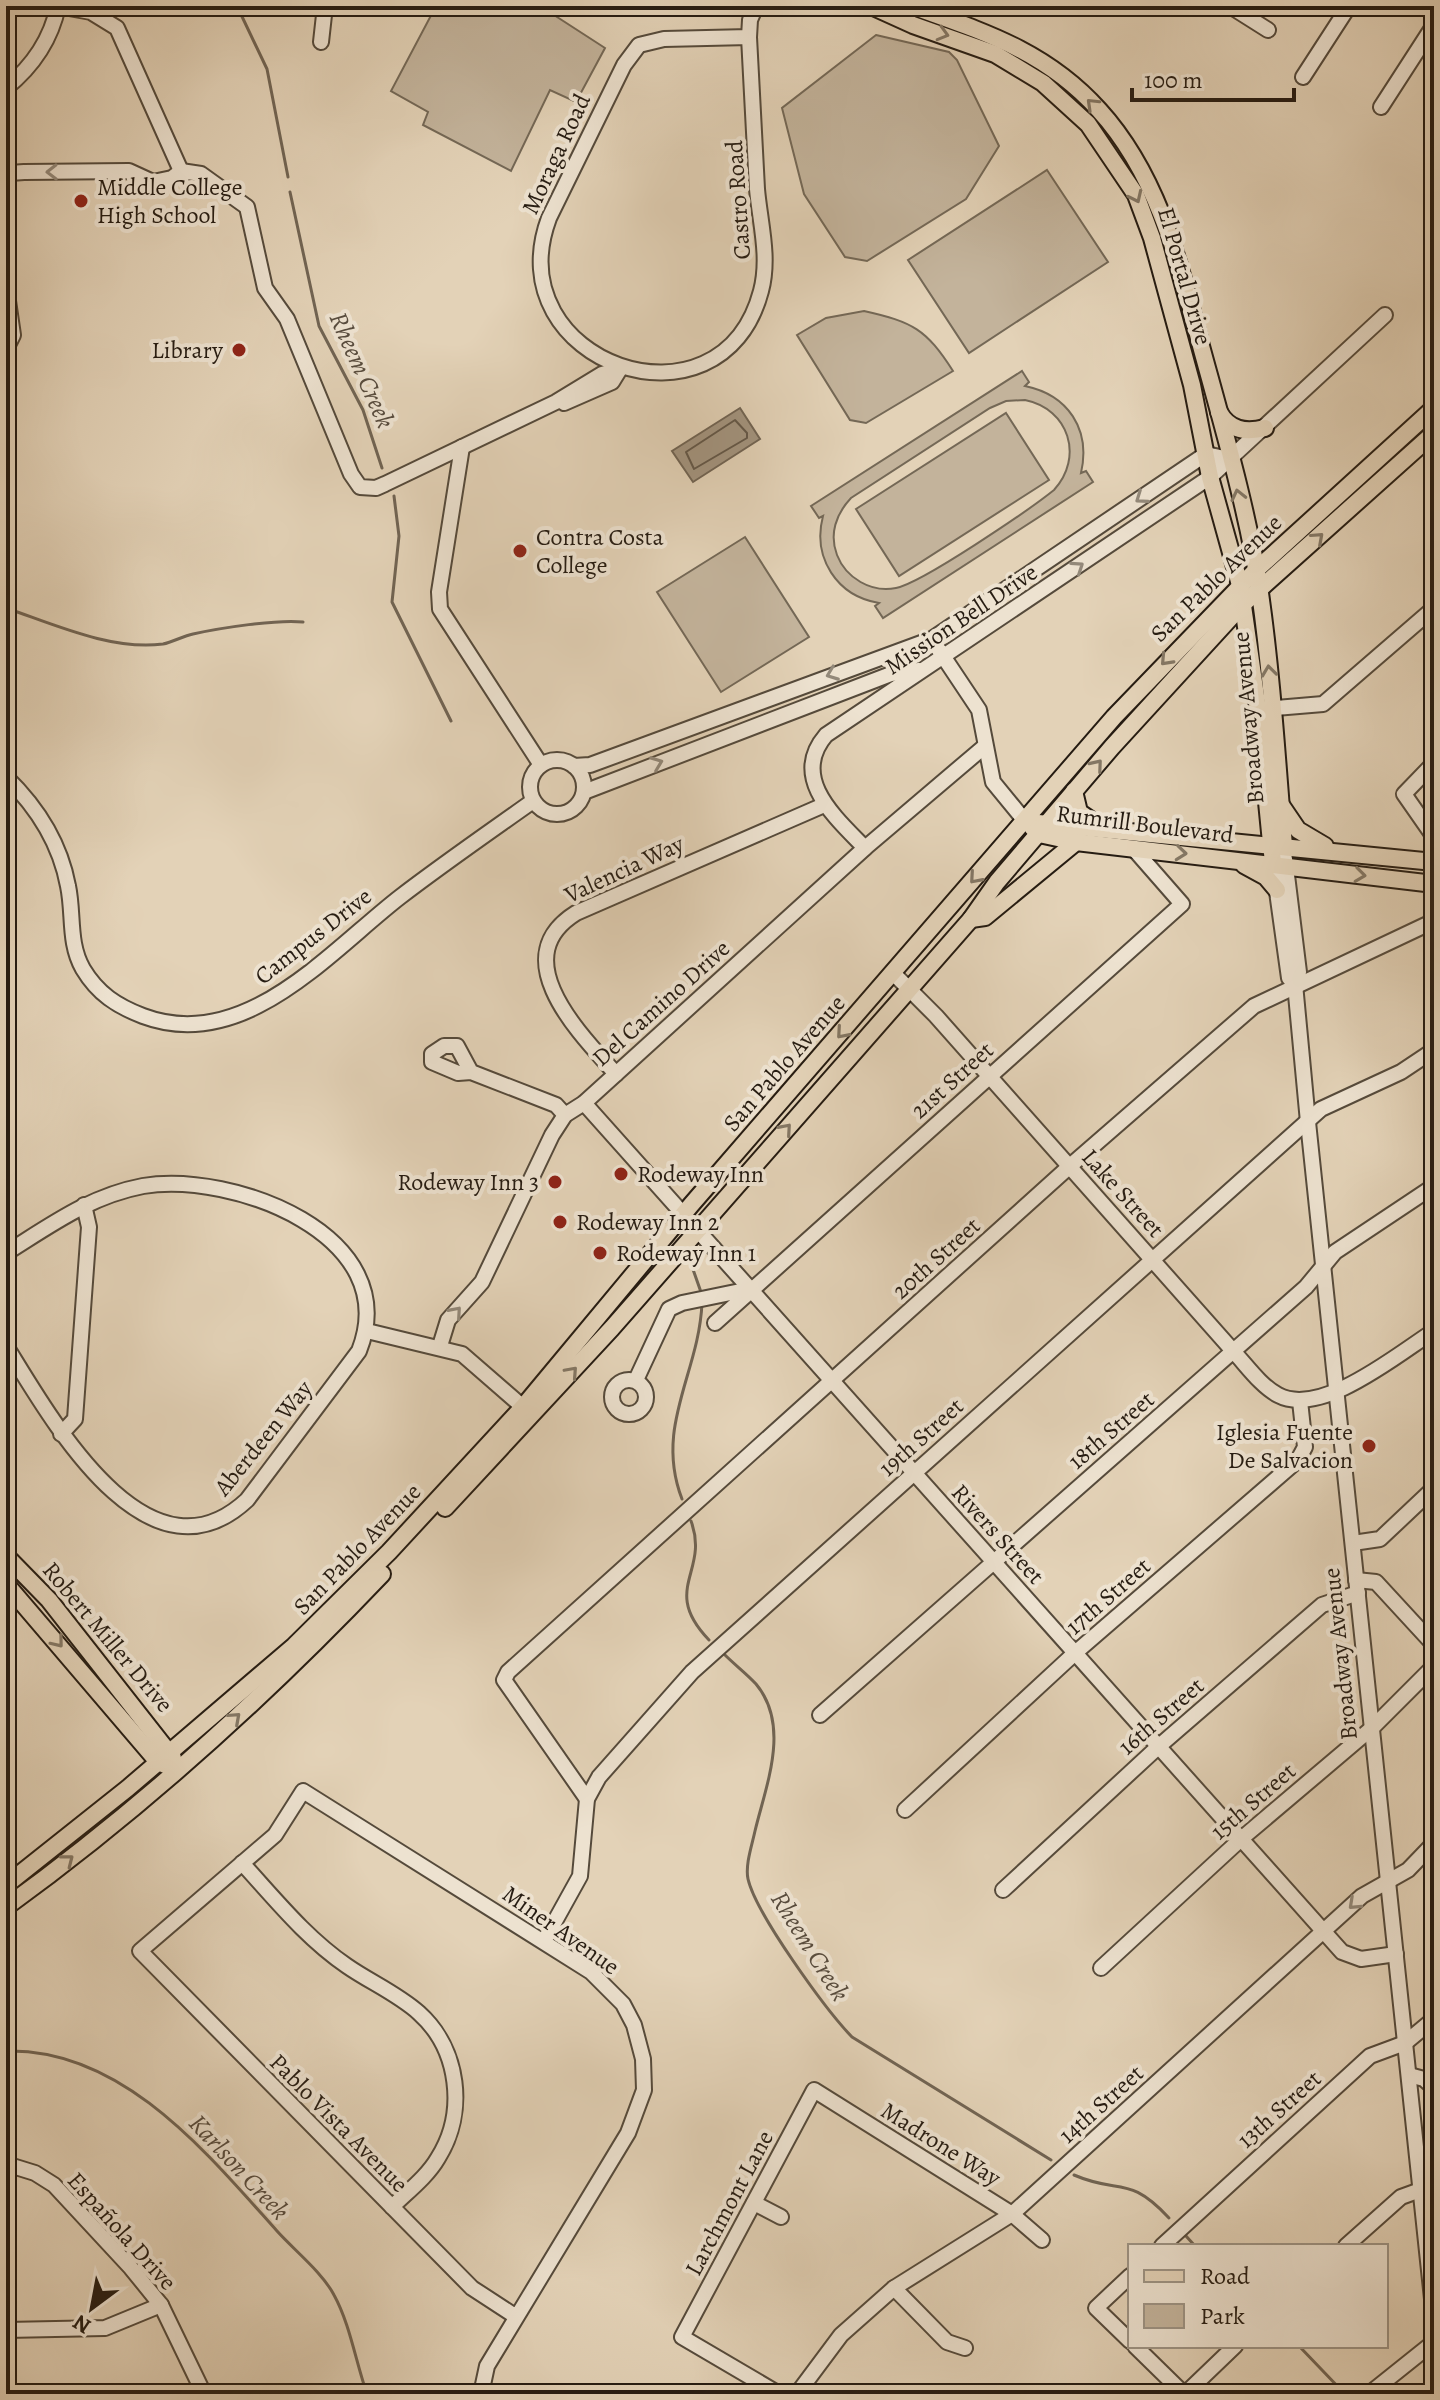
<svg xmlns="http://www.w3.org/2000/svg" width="1440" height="2400" font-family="Alegreya,serif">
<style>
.green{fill:#c3b39b;stroke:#746856;stroke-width:2;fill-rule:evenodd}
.water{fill:#a3947f;stroke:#716453;stroke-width:2}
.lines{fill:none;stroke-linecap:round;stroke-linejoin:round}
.shore{stroke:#645848;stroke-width:2}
.stream{stroke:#716453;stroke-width:3}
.minor-casing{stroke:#554a3b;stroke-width:18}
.major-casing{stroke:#261c12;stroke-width:20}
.minor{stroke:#ede2d0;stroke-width:14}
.major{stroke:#e3d2b7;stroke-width:16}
.oneway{stroke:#847764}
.oneway2{stroke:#93897a}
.poi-dot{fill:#8f2418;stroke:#ede2d0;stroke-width:3}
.labels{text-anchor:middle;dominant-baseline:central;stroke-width:8;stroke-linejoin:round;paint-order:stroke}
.street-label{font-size:24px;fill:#261c12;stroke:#ede2d0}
.poi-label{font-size:24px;fill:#261c12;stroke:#ede2d0;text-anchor:start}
.water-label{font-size:26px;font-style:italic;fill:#584c3e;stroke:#ede2d0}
</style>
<rect width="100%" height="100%" fill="#e3d2b7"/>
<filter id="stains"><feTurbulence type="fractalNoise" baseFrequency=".0025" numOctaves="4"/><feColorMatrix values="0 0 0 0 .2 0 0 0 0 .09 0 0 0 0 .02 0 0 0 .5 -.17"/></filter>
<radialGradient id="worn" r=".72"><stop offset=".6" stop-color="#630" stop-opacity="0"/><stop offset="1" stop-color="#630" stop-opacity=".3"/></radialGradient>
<g class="green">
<path d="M436,6H540L605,48L576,102L550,90L511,171L423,125L428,112L391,91Z"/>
<path d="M876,35L949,52L957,60L999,146L966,199L867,261L845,257L804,194L782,108Z"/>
<path d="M1047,170L1108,262L969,353L908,260Z"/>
<path d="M864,311C913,322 926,329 953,371L866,423L850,420L797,335L826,318Z"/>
<path d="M1022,371L1029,382L1025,386C1068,395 1091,429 1081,473L1086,471L1093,482L883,618L875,606L879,603C837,596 812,558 823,516L819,518L811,506ZM1025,400C1069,409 1084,457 1054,490C1029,510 922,583 896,588C871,593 846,578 837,555C829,534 836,514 851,498L990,408L1006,401Z"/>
<path d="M1006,413L1049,480L899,576L856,509Z"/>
<path d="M745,537L809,637L721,692L657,592Z"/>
</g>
<path class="water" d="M740,408L760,439L693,482L672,451Z"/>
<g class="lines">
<path class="shore" d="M735,420L747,433V438L694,469L686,452Z"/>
<g class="stream">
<path d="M237,6L267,69L288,177"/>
<path d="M290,192L319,326L363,410L382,468"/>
<path d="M394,496L399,536L392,602L451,721"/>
<path d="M6,608C53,624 112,651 163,644C173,642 183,636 193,634C220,628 278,619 303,622"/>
<path d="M689,1258L702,1295"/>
<path d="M682,1499C654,1426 699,1374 702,1303"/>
<path d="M691,1521C710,1572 660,1589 709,1640"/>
<path d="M725,1655C735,1665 747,1674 756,1684C791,1726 766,1785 755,1831C752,1845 745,1865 748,1879C756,1914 826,2010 852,2037L1051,2160"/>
<path d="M6,2051C122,2048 206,2152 277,2231C295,2251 322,2272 334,2295C350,2324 356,2363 367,2394"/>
<path d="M1074,2175C1120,2195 1128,2174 1169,2218"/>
<path d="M1186,2236L1195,2246"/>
<path d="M1299,2346L1344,2393"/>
</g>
<defs>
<g id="minor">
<path d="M58,6L91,12L117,28L181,171"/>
<path d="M1230,6L1268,30"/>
<path d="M1432,6L1434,7"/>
<path d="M749,37L664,39L639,45L624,65L549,218C495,363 721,442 761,291C770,257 760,223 757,189C754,138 752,87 749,37L750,20L756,6"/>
<path d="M321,42L325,6"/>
<path d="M1303,77L1349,6"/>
<path d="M6,88C33,66 51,40 58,6"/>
<path d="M1381,107L1434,25"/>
<path d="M181,171L201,174L247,207L265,288L287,319L351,474L360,487L376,488L385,484L556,402L602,374L620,369"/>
<path d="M6,178L10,173L24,172L129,171L153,182L172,178L181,171"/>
<path d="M6,287L13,335L6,349"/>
<path d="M564,403L612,382L620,369"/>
<path d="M462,447L439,592L440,609L541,765"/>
<path d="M939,650L979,710L993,782L1025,821"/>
<path d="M1263,709L1323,704L1434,608"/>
<circle cx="557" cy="787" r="27"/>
<path d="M1434,763L1404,794L1434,837"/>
<path d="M574,766L590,765L932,639L1206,454L1229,459"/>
<path d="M6,777C37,807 60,843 68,886C74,914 68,943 83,969C98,994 117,1006 143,1016C244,1054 329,952 400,897C443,864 488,833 533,801"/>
<path d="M584,792L891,674L919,670"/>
<path d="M865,848C836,818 789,778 826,735L1210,477L1385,315"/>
<path d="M1285,859L1299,972L1295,984L1308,1122L1434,2318"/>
<path d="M1273,863L1289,978L1295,984"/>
<path d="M894,974L936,1016L1234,1352C1247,1366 1261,1386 1278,1395C1321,1418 1398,1354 1434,1331"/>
<path d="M471,1072L457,1046H444L432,1054V1062L458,1073L471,1072L556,1105L565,1115"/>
<path d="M616,1074C580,1034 504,958 576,913L824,805"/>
<path d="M584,1103L1342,1952L1361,1959L1396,1954"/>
<path d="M6,1253C51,1225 90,1196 143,1186C232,1171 405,1235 359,1351L247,1500C147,1593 49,1415 6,1346"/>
<path d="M715,1323L1182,904L1133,848"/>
<path d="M367,1331L462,1354L523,1407"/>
<path d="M440,1346L448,1320L482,1282L552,1135L565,1115L584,1103L865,848L985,746"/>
<circle cx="629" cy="1397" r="17"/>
<path d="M636,1380L669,1309L682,1303L750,1289"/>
<path d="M61,1434L75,1419L89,1227L84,1205"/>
<path d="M1353,1543L1380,1539L1434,1488"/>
<path d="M1356,1580L1376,1582L1434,1645"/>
<path d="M820,1715L1306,1287L1335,1252L1434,1186"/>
<path d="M587,1799L504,1680L508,1672L1070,1166L1254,1006L1434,921"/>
<path d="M905,1810L1075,1653L1298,1460L1305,1447L1300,1401"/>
<path d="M242,1863C275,1899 306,1938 347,1966C370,1982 398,1994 419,2013C459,2049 467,2112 438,2158C427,2177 407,2192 392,2207"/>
<path d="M1003,1890L1158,1747L1322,1605L1358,1593"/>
<path d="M544,1941L580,1876L587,1799L599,1777L692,1672L1321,1109L1401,1072L1434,1050"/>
<path d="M1101,1968L1241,1839L1372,1728L1434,1666"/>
<path d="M1409,2075L1424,2079L1434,2088"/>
<path d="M6,2164L35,2173L54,2185L131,2268L161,2305L204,2394"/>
<path d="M754,2203L781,2217"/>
<path d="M1162,2246L1370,2056L1405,2043L1434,2019"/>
<path d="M1346,2246L1401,2197L1434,2185"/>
<path d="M1130,2276L1096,2308L1130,2341"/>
<path d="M894,2288L947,2342L965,2348"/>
<path d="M6,2330L105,2328L161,2305"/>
<path d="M1135,2346L1184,2394"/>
<path d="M481,2394L487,2366L628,2133L644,2090L643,2059L634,2025L623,2004L591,1972L303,1791L275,1835L140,1951L472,2288L515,2316"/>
<path d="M779,2394L682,2337L814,2090L1012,2214L1042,2240"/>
<path d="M797,2394L841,2335L894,2288L1012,2214L1362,1896L1408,1870L1434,1843"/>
<path d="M1185,2394L1235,2346"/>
<path d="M1369,2394L1434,2342"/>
</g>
<g id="major">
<path d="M871,6L913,25L995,54L1043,83L1088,124L1136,195L1152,238L1192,385L1210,477L1240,585L1258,710L1273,863"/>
<path d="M912,6C984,32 1046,51 1099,110C1159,176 1179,263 1201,346C1222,423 1249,515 1260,593C1272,677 1277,762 1284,846"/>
<path d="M1219,412C1229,430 1245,433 1265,428"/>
<path d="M1074,791L1079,812L1101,827"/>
<path d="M1281,805L1298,830L1325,846"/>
<path d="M1038,823L1434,862"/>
<path d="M1032,827L1039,834L1076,842L1434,884"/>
<path d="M1244,865L1266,877L1277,890"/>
<path d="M971,919L985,917L1076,842"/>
<path d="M445,1508L612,1328L971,919L997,882L1112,747L1243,604L1434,433"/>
<path d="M6,1556L49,1600L173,1758"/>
<path d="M6,1584L158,1762L165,1765"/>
<path d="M6,1885L128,1788L294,1646L389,1552L523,1407L691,1205L1114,717L1255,571L1434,408"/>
<path d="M6,1907C141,1809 267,1695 382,1574"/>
</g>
</defs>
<use href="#minor" class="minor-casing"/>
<use href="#major" class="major-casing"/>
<use href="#minor" class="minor"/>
<use href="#major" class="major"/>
</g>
<defs><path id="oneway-chevron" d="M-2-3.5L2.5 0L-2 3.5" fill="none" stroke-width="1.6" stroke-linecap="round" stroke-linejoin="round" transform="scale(2)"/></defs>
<g class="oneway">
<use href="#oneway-chevron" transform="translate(943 34) rotate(16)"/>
<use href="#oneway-chevron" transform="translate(1092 104) rotate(-136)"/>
<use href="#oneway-chevron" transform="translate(1136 197) rotate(65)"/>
<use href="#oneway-chevron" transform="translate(1238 495) rotate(-103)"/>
<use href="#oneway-chevron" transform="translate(1318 538) rotate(-42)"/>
<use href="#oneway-chevron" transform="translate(1166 660) rotate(133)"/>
<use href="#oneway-chevron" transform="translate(1269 671) rotate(-97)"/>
<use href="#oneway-chevron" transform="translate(1097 765) rotate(-50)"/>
<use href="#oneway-chevron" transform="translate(1181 853) rotate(6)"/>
<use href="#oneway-chevron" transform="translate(1360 875) rotate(7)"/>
<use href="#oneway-chevron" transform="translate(975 878) rotate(131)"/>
<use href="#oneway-chevron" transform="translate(842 1033) rotate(131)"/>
<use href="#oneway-chevron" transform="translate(786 1129) rotate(-49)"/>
<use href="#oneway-chevron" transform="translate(572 1372) rotate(-48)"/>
<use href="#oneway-chevron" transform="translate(58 1642) rotate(51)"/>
<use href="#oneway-chevron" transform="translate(235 1718) rotate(-42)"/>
<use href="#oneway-chevron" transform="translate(68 1860) rotate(-38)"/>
</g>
<g class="oneway2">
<use href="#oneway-chevron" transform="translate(52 172) rotate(179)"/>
<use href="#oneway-chevron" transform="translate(1141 498) rotate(145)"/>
<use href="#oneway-chevron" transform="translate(1078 567) rotate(-34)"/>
<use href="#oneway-chevron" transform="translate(832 674) rotate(159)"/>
<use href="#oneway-chevron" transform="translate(657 763) rotate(-21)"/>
<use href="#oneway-chevron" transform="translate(456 1312) rotate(-49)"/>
<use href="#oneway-chevron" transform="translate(1354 1904) rotate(137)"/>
</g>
<g class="poi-dot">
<circle cx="81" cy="201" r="8"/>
<circle cx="239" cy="350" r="8"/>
<circle cx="520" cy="551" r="8"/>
<circle cx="621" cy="1174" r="8"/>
<circle cx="555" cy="1182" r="8"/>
<circle cx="560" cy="1222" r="8"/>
<circle cx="600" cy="1253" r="8"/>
<circle cx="1369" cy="1446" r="8"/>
</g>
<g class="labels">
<g class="street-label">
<text transform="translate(556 154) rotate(-65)">Moraga Road</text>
<text transform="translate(738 200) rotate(-94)">Castro Road</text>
<text transform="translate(1185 276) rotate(74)">El Portal Drive</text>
<text transform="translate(1216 578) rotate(-44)">San Pablo Avenue</text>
<text transform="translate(961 619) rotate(-34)">Mission Bell Drive</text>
<text transform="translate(1248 718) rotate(-95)">Broadway Avenue</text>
<text transform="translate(1145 824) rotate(7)">Rumrill Boulevard</text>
<text transform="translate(624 869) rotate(-25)">Valencia Way</text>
<text transform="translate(313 936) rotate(-38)">Campus Drive</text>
<text transform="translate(661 1003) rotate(-42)">Del Camino Drive</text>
<text transform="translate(784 1063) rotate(-49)">San Pablo Avenue</text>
<text transform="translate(952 1080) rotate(-42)">21st Street</text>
<text transform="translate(1123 1193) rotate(48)">Lake Street</text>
<text transform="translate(936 1258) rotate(-42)">20th Street</text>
<text transform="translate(1111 1430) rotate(-41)">18th Street</text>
<text transform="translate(921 1437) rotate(-42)">19th Street</text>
<text transform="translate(263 1438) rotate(-51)">Aberdeen Way</text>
<text transform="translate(998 1534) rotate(48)">Rivers Street</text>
<text transform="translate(357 1549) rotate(-46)">San Pablo Avenue</text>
<text transform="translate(1108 1596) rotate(-41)">17th Street</text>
<text transform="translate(108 1637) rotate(50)">Robert Miller Drive</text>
<text transform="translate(1340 1654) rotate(-96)">Broadway Avenue</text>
<text transform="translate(1161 1716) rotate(-41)">16th Street</text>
<text transform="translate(1253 1801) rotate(-41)">15th Street</text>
<text transform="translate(561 1930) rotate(35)">Miner Avenue</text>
<text transform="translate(1101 2104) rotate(-42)">14th Street</text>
<text transform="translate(1279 2109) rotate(-42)">13th Street</text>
<text transform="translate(339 2123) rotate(45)">Pablo Vista Avenue</text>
<text transform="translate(941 2144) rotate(32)">Madrone Way</text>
<text transform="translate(729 2203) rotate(-62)">Larchmont Lane</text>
<text transform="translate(122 2231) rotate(48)">Española Drive</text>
</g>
<g class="poi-label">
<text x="97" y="187">Middle College<tspan x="97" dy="28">High School</tspan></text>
<text x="223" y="350" text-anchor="end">Library</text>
<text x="536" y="537">Contra Costa<tspan x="536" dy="28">College</tspan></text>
<text x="637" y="1174">Rodeway Inn</text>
<text x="539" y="1182" text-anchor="end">Rodeway Inn 3</text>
<text x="576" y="1222">Rodeway Inn 2</text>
<text x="616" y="1253">Rodeway Inn 1</text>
<text x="1353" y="1432" text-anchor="end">Iglesia Fuente<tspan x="1353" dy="28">De Salvacion</tspan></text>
</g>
<g class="water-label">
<text transform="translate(362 370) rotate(66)">Rheem Creek</text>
<text transform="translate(810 1946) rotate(58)">Rheem Creek</text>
<text transform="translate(239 2167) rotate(47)">Karlson Creek</text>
</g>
</g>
<rect width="1440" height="2400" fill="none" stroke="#e3d2b7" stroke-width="32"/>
<rect x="8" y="8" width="1424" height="2384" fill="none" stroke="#261c12" stroke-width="4"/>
<rect x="16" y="16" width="1408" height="2368" fill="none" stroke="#261c12" stroke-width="2"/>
<rect x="1128" y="2244" width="260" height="104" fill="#ede2d0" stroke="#9d9384" stroke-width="2"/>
<rect x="1144" y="2270" width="40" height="12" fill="#e3d2b7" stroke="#9d9384" stroke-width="2"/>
<text x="1200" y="2284" font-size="24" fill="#261c12">Road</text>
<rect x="1144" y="2304" width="40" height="24" fill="#c3b39b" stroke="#9d9384" stroke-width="2"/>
<text x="1200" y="2324" font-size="24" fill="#261c12">Park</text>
<g transform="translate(92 2308) rotate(212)" stroke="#ede2d0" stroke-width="6" paint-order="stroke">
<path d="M0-6L14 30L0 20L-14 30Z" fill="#261c12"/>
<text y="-12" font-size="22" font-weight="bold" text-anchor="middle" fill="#261c12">N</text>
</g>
<path d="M1132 88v12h162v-12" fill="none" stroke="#261c12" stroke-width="4"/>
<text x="1144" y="88" font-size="24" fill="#261c12" stroke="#ede2d0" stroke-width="6" paint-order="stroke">100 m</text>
<rect width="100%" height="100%" filter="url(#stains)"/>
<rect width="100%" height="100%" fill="url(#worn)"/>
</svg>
